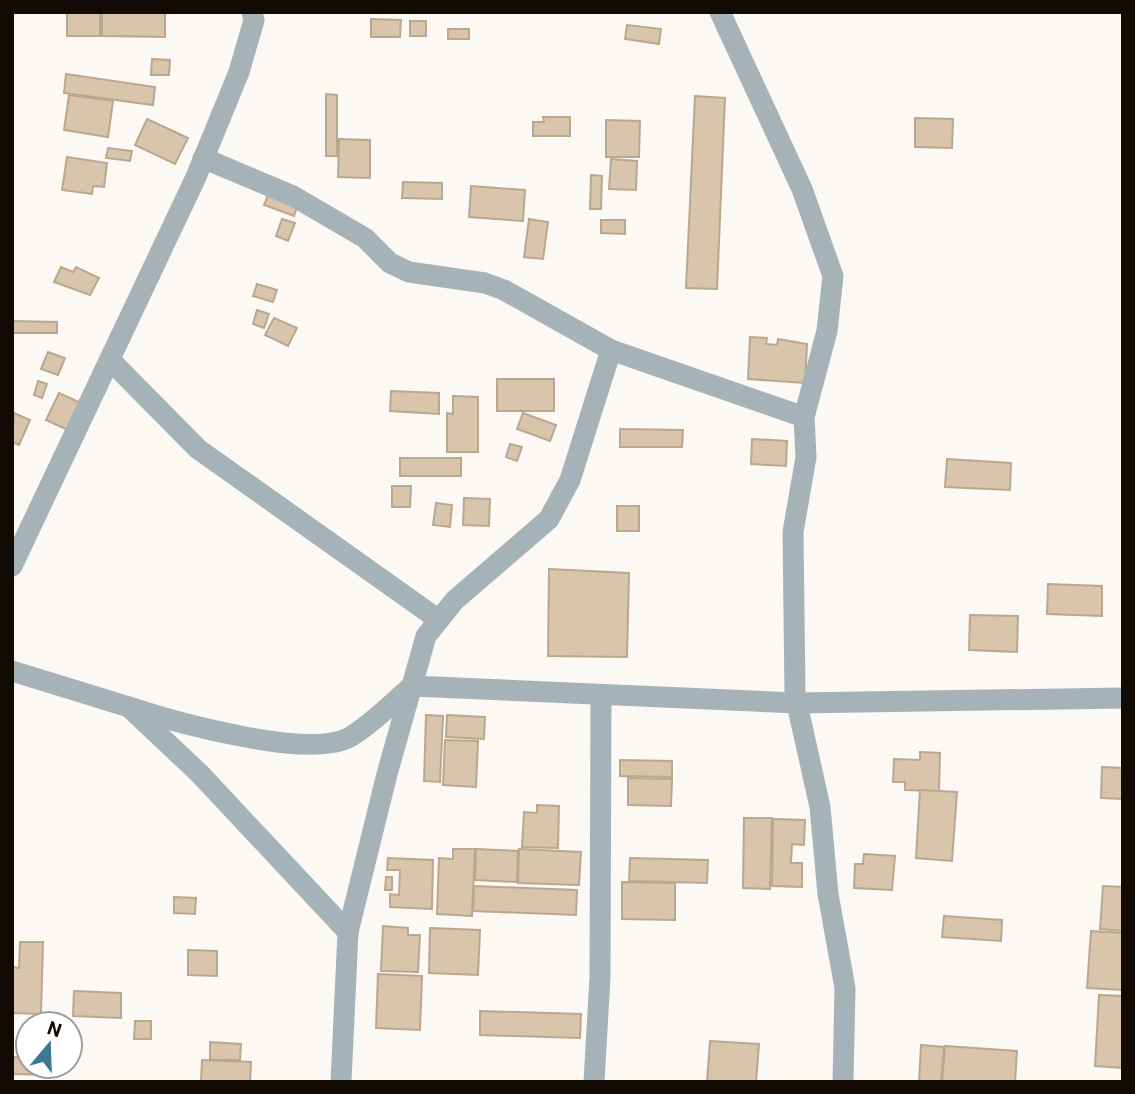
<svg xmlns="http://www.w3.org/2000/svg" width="1135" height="1094" font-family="Roboto,sans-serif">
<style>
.building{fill:#d9c4ac;stroke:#baa78f;stroke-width:2}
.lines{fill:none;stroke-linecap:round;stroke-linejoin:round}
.street{stroke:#a5b3b9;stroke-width:21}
</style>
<rect width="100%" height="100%" fill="#fcf8f3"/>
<g class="building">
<rect x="67" y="12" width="33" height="24"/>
<path d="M102,12H165V37L102,36Z"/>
<path d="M371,19L401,20L400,37H371Z"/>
<rect x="410" y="21" width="16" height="15"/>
<path d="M627,25L661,29L659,44L625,39Z"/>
<rect x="448" y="29" width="21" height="10"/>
<path d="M152,59L170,60L169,75H151Z"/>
<path d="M66,74L155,87L153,105L64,93Z"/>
<path d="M326,94L337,95V156H326Z"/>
<path d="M69,95L113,101L108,137L64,130Z"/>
<path d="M695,96L725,98L717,289L686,288Z"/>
<path d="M543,117H570V136H533V122H544Z"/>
<path d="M915,118L953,119L952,148L915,147Z"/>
<path d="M147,119L188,138L175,164L135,145Z"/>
<path d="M606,120L640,121L639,157H606Z"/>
<path d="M339,139L370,140V178L338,177Z"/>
<path d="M108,148L132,151L130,161L106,158Z"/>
<path d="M67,157L107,163L104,187L93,186L92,194L62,190Z"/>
<path d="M611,159L637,161L636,190L609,189Z"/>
<path d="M591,175L602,176L601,209H590Z"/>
<path d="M403,182L442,183V199L402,198Z"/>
<path d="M471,186L525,190L523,221L469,217Z"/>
<path d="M269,193L298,204L294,216L264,205Z"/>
<path d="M282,219L295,223L288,241L276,236Z"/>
<path d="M529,219L548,222L543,259L524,257Z"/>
<path d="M601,220H625V234L601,233Z"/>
<path d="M61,267L73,272L76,267L99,278L90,295L54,282Z"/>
<path d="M257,284L277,290L273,302L253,296Z"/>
<path d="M257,310L269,314L264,328L253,324Z"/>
<path d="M274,318L297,328L288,346L265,335Z"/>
<path d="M12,321L57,322V333H12Z"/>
<path d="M750,337L767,338L766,344L777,345L778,339L807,344L805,383L748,379Z"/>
<path d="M48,352L65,358L58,375L41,369Z"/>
<rect x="497" y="379" width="57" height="32"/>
<path d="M38,381L47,384L42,398L34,395Z"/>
<path d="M391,391L439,393V414L390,411Z"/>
<path d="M59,393L83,404L70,431L46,420Z"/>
<path d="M453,396L478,397V452H447V413L453,414Z"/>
<path d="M14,413L30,420L19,445L12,442Z"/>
<path d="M523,413L556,425L550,441L517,429Z"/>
<path d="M620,429L683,430L682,447H620Z"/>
<path d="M752,439L787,441L786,466L751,464Z"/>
<path d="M510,444L522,447L517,461L506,457Z"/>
<rect x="400" y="458" width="61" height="18"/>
<path d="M947,459L1011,463L1010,490L945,487Z"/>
<path d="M392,486H411L410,507H392Z"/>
<path d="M464,498L490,499L489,526L463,525Z"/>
<path d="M436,503L452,505L450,527L433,525Z"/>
<rect x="617" y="506" width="22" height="25"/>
<path d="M549,569L629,573L627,657L548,656Z"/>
<path d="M1048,584L1102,586V616L1047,614Z"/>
<path d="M970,615L1018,616L1017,652L969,650Z"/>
<path d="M426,715L443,716L440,782L424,781Z"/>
<path d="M447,715L485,717L484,739L446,737Z"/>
<path d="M445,740L478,741L476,787L443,785Z"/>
<path d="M920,752L940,753L939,791L905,790V782H893L894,759L920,760Z"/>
<path d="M620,760L672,761V777L620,776Z"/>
<path d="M1102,767L1123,768V799L1101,798Z"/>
<path d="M628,778L672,779L671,806L628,805Z"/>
<path d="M920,790L957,792L952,861L916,858Z"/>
<path d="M537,805L559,806L558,848L522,847L524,812L537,813Z"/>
<path d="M744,818H772L770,889L743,888Z"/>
<path d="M773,819L805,820L804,845L792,844L791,863H802V887L772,886Z"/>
<path d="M453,849H475L472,916L437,914L439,858L453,859Z"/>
<path d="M476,849L518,851L517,882L475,880Z"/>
<path d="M519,849L581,852L579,885L518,883Z"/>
<path d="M864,854L895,856L892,890L854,888L855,864H863Z"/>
<path d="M388,858L433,860L432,909L390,907V894L399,895L400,870H387Z"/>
<path d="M630,858L708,860L707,883L629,881Z"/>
<path d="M386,877H392V890H385Z"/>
<path d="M622,882L675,883V920L622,919Z"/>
<path d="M474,886L577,890L576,915L473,911Z"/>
<path d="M1103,886L1123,887V931L1100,929Z"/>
<path d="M174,897L196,898L195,914L174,913Z"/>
<path d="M944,916L1002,920L1001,941L942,937Z"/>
<path d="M383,926L408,928V935H420L418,972L381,971Z"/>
<path d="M430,928L480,930L478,975L429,973Z"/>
<path d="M1091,931L1123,933V990L1087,988Z"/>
<path d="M20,942H43L41,1014L12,1013V967L19,968Z"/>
<path d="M188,950L217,951V976L188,975Z"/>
<path d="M378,974L422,976L420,1030L376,1028Z"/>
<path d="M74,991L121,993V1018L73,1016Z"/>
<path d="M1099,995L1123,996V1068L1095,1066Z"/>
<path d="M480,1011L581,1014L580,1038L480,1035Z"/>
<path d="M135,1021H151V1039H134Z"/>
<path d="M710,1041L759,1044L756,1082H707Z"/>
<path d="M210,1042L241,1044L240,1060H210Z"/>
<path d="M921,1045L944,1047L941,1082H919Z"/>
<path d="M945,1046L1017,1051L1015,1082H942Z"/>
<path d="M12,1057L28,1058V1066H54L53,1075L12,1074Z"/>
<path d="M202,1060L251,1062L250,1082H201Z"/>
</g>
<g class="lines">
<g class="street">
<path d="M720,12L802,189L833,276L827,331L804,417L806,457L793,532L795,695L820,807L828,894L845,988L843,1082"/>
<path d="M203,158L293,196L365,238L390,263L409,272L485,283L504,290L611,350L804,417"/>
<path d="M111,361L198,449L439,620"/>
<path d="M12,566L196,177L239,72L254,20L252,12"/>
<path d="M12,671L129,707L200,774L348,932"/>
<path d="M129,707C174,722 310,760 350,737C372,724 392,703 412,686L797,703L1123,698"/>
<path d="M341,1082L348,932L387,774L426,636L455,600L549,519L570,480L611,350"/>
<path d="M594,1082L600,977L601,695"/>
</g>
</g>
<rect width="1135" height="1094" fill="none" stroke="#110b04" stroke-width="28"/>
<g transform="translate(49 1045) rotate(19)"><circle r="33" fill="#ffffff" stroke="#a09d9b" stroke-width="2"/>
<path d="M0-5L12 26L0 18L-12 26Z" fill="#3e7891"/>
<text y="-10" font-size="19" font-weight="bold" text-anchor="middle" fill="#110b04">N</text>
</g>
</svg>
